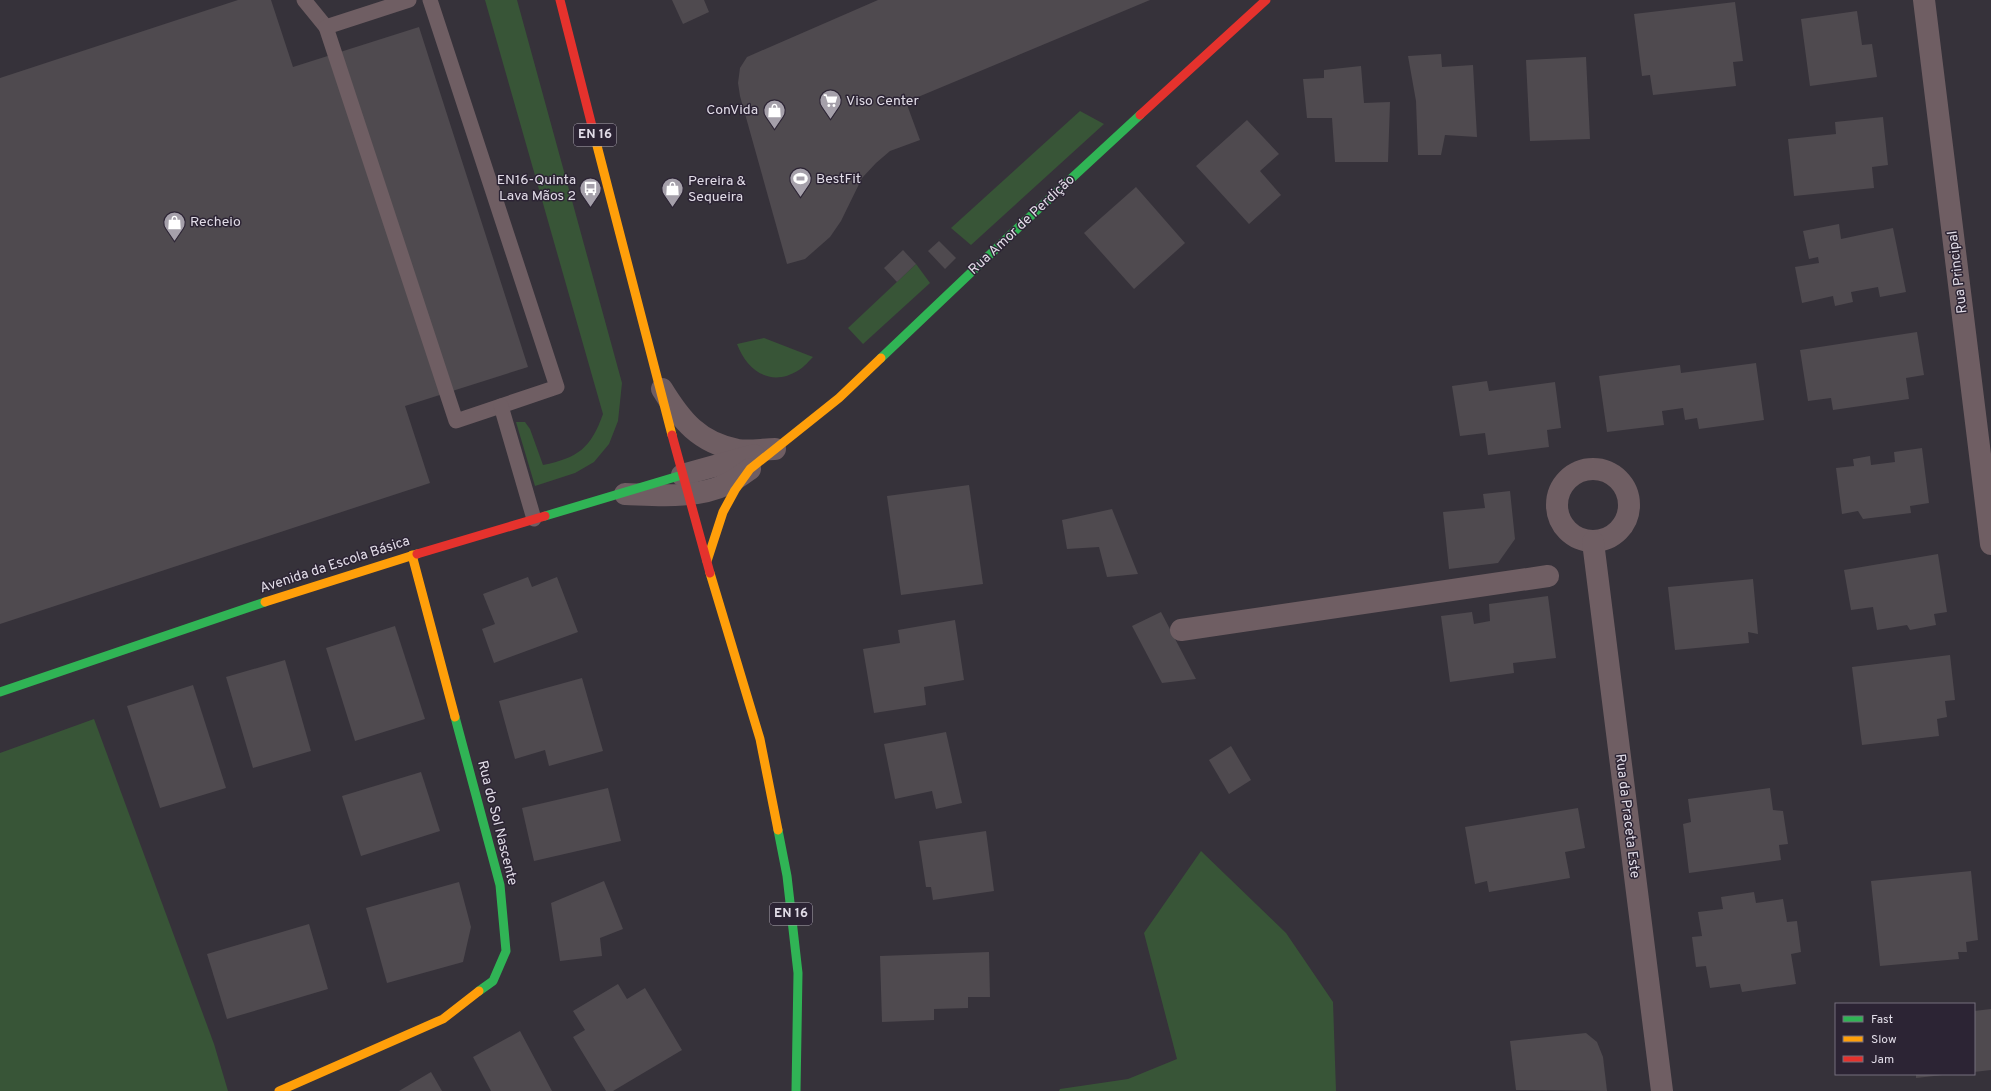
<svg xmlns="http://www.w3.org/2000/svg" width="1991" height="1091" font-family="Overpass,sans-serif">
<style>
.green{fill:#385537}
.building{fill:#4f4a4f}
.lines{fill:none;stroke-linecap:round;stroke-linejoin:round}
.lane{stroke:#6f5e63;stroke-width:15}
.street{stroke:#6f5e63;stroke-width:22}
.fast{stroke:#30b455;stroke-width:9}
.slow{stroke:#ff9f0a;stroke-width:9}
.jam{stroke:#e5322d;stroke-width:9}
.labels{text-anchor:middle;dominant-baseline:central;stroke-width:3;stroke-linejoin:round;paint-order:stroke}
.shield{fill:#2c2434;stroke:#aba5b1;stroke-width:1}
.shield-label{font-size:13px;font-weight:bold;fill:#e1dce7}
.poi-label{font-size:14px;fill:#e1dce7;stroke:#2c2434;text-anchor:start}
.street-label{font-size:14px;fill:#e1dce7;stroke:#2c2434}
</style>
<rect width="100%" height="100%" fill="#36323a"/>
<g class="green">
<path d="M485,0H517L622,383L618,421L609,444L594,462L575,473L535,486L516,422H525L530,429L543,465C578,458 591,448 603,414Z"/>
<path d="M1080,111L1104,124L971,245L951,228Z"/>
<path d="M916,264L930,283L863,344L848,328Z"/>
<path d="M764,338L813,357C809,361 804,367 799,370C771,388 747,371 737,344Z"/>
<path d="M94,719L214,1044L228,1091H0V753Z"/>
<path d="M1201,851L1286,933L1333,1002L1336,1091H1059L1060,1089L1128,1079L1177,1059L1144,933Z"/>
</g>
<g class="building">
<path d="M238,0H271L293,67L419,27L528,367L405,406L430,483L0,624V78Z"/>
<path d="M672,0H704L709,12L683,24Z"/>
<path d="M878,0H1150L906,102L920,140L890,151L876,163L862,178L841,221L830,237L805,259L787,264L740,96L738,83L740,68L747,57Z"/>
<path d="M1735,2L1743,61L1733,62L1736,86L1653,95L1650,75L1642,76L1634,14Z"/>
<path d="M1857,11L1862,45L1872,44L1877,77L1810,86L1801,19Z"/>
<path d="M1441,54L1442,67L1473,65L1477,137L1445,135L1441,155H1418L1416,101L1408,56Z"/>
<path d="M1586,57L1590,139L1530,141L1526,60Z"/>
<path d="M1361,66L1364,103L1390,102L1388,162H1335L1332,118H1307L1303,79L1324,78V70Z"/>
<path d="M1883,117L1888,165L1872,167L1874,188L1794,196L1788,139L1836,134L1835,122Z"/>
<path d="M1247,120L1279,154L1260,171L1281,195L1249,224L1196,166Z"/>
<path d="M1136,187L1185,243L1134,289L1084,233Z"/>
<path d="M1839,224L1841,239L1893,228L1906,292L1880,297L1878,287L1851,292L1853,302L1835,306L1833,296L1802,303L1795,267L1819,263L1818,257L1809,259L1803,231Z"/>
<path d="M939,241L956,258L945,269L928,251Z"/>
<path d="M903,250L916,264L897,282L884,268Z"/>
<path d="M1917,332L1924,375L1906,378L1909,399L1833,410L1831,398L1808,401L1800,350Z"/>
<path d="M1756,363L1764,420L1699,429L1697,418L1685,420L1683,408L1662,411L1664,425L1607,432L1599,376L1680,365L1681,373Z"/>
<path d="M1487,381L1489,391L1555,382L1561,428L1547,430L1549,447L1488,455L1485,433L1460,436L1452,386Z"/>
<path d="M1922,448L1929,503L1910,506L1911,513L1863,519L1858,511L1842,514L1836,468L1854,466L1853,459L1870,456L1871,465L1895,462L1894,452Z"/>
<path d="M969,485L983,584L901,595L887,496Z"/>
<path d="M1510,491L1515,539L1498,563L1449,569L1443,512L1485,508L1483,494Z"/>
<path d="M1112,509L1138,574L1107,577L1099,547L1067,549L1062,520Z"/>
<path d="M1938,554L1947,612L1934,614L1936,625L1910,630L1907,625L1877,630L1873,607L1851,610L1844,570Z"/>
<path d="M528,577L532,587L557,577L578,632L494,663L482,629L495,624L483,594Z"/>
<path d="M1753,579L1758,634L1748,632L1749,643L1675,650L1668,587Z"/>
<path d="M1548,596L1556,658L1513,663L1514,673L1450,682L1441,616L1472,612L1474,624L1490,621L1489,604Z"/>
<path d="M1161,612L1196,679L1162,683L1132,626Z"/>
<path d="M955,620L964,680L924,687L926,705L874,713L863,649L900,643L898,630Z"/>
<path d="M395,626L425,719L355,741L326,648Z"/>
<path d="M1950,655L1955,700L1945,701L1947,717L1937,719L1939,736L1862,745L1852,667Z"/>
<path d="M285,660L311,751L253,768L226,677Z"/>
<path d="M582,678L603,751L549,766L545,750L515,759L499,701Z"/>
<path d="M193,685L226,788L160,808L127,706Z"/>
<path d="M946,732L962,803L936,809L932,791L895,799L884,744Z"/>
<path d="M1231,746L1251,780L1229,794L1209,760Z"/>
<path d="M421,772L440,831L361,856L342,796Z"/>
<path d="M608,788L621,841L534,861L522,808Z"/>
<path d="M1770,788L1773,810L1783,811L1788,844L1779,845L1781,860L1689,873L1683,824L1691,822L1688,799Z"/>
<path d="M1578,808L1585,848L1565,852L1570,878L1489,892L1487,881L1475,884L1465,827Z"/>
<path d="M986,831L994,891L933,900L931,887H926L919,841Z"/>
<path d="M1971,871L1978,940L1966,942L1967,952H1958L1959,959L1880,966L1871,881Z"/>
<path d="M604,881L623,929L600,938L602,956L560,961L551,903Z"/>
<path d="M459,882L471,927L463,962L387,983L366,908Z"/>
<path d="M1754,892L1756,903L1783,899L1787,922L1797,921L1801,952L1791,954L1796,984L1742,992L1740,984L1710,988L1706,966L1696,967L1692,937L1702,936L1698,912L1723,909L1721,897Z"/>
<path d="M309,924L328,989L227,1019L207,954Z"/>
<path d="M989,952L990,997H968V1008L934,1009V1020L882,1022L880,956Z"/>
<path d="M618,984L627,999L645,988L682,1050L613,1091H606L573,1037L585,1030L573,1011Z"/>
<path d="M1991,1009V1070L1974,1072V1011Z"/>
<path d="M520,1031L552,1091H491L473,1057Z"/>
<path d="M1586,1033L1597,1042L1603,1057L1607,1091L1516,1090L1510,1041Z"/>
<path d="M431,1072L442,1091H399Z"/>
<path d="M1916,1074H1943V1075L1916,1078Z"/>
</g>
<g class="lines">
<g class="lane">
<path d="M304,0L326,27"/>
<path d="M409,0L326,27L456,421L557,387L430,0"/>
<path d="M501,406L534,519"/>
</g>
<g class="street">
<path d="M1924,0L1991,544"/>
<path d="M662,389C681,420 699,443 738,450C750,452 763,449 775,449"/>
<circle cx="1593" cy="505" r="36"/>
<path d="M682,475L754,455"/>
<path d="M625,494C657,495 696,499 727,484C735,480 743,474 750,469"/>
<path d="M1593,542L1662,1091"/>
<path d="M1181,630L1548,576"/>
</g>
<g class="fast">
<path d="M881,358L1022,224L1140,115"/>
<path d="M545,516L682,475"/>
<path d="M0,692L265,602"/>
<path d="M455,717L500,885L506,951L493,981L479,991"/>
<path d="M778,830L787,876L798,973L796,1091"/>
</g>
<g class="slow">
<path d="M594,134L672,435"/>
<path d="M412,555L455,717"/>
<path d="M707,561L723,512L735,490L750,469L839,398L881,358"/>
<path d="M710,573L760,739L778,830"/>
<path d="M265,602L417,554"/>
<path d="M279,1091L443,1019L479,991"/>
</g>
<g class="jam">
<path d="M560,0L594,134"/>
<path d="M1140,115L1266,0"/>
<path d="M672,435L710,573"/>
<path d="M417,554L545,516"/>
</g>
</g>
<defs>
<symbol id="supermarket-pin" viewBox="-11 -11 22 30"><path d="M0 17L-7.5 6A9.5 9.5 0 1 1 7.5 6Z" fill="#a5a0aa" stroke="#2c2434"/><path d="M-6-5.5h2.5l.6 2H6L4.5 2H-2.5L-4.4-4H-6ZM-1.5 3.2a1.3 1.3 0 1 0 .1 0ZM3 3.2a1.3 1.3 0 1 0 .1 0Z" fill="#fff"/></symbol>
<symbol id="shop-pin" viewBox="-11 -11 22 30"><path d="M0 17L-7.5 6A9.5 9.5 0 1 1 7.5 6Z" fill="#a5a0aa" stroke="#2c2434"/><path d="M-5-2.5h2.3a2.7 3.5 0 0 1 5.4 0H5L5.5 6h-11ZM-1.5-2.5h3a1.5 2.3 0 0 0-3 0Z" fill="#fff"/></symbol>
<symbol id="stadium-pin" viewBox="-11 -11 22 30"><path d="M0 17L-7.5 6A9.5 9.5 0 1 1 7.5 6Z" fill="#a5a0aa" stroke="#2c2434"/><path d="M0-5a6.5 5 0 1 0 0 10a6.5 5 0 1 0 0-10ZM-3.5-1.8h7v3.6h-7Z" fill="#fff"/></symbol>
<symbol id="bus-pin" viewBox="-11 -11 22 30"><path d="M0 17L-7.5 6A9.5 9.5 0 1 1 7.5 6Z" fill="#a5a0aa" stroke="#2c2434"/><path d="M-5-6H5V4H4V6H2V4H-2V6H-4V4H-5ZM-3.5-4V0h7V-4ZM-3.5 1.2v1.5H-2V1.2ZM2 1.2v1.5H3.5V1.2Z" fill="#fff"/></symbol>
</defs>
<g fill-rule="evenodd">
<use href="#supermarket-pin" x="818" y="88" width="25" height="34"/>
<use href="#shop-pin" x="762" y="98" width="25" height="34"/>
<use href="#stadium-pin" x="788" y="166" width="25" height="34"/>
<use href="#bus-pin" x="578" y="176" width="25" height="34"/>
<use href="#shop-pin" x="660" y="176" width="25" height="34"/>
<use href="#shop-pin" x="162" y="210" width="25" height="34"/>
</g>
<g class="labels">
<g class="shield">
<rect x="574" y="124" width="42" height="22" rx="3"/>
<rect x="770" y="903" width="42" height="22" rx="3"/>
</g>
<g class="shield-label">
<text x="595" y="135">EN 16</text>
<text x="791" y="914">EN 16</text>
</g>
<g class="poi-label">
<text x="846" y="101">Viso Center</text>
<text x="758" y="110" text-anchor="end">ConVida</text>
<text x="816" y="179">BestFit</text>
<text x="576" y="180" text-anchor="end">EN16-Quinta<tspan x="576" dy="16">Lava Mãos 2</tspan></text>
<text x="688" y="181">Pereira &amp;<tspan x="688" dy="16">Sequeira</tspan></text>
<text x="190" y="222">Recheio</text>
</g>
<g class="street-label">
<text transform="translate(1022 225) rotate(-43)">Rua Amor de Perdição</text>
<text transform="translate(1958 272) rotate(-97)">Rua Principal</text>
<text transform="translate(335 565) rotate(-18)">Avenida da Escola Básica</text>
<text transform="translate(1627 816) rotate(83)">Rua da Praceta Este</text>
<text transform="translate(497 823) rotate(76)">Rua do Sol Nascente</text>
</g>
</g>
<rect x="1835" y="1003" width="140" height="72" fill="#2c2434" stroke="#746e7c"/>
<rect x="1843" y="1016" width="20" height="6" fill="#30b455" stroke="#746e7c"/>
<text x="1871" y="1023" font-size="12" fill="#e1dce7">Fast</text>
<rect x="1843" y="1036" width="20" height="6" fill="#ff9f0a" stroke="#746e7c"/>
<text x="1871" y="1043" font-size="12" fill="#e1dce7">Slow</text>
<rect x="1843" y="1056" width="20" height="6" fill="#e5322d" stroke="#746e7c"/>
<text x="1871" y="1063" font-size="12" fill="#e1dce7">Jam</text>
</svg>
